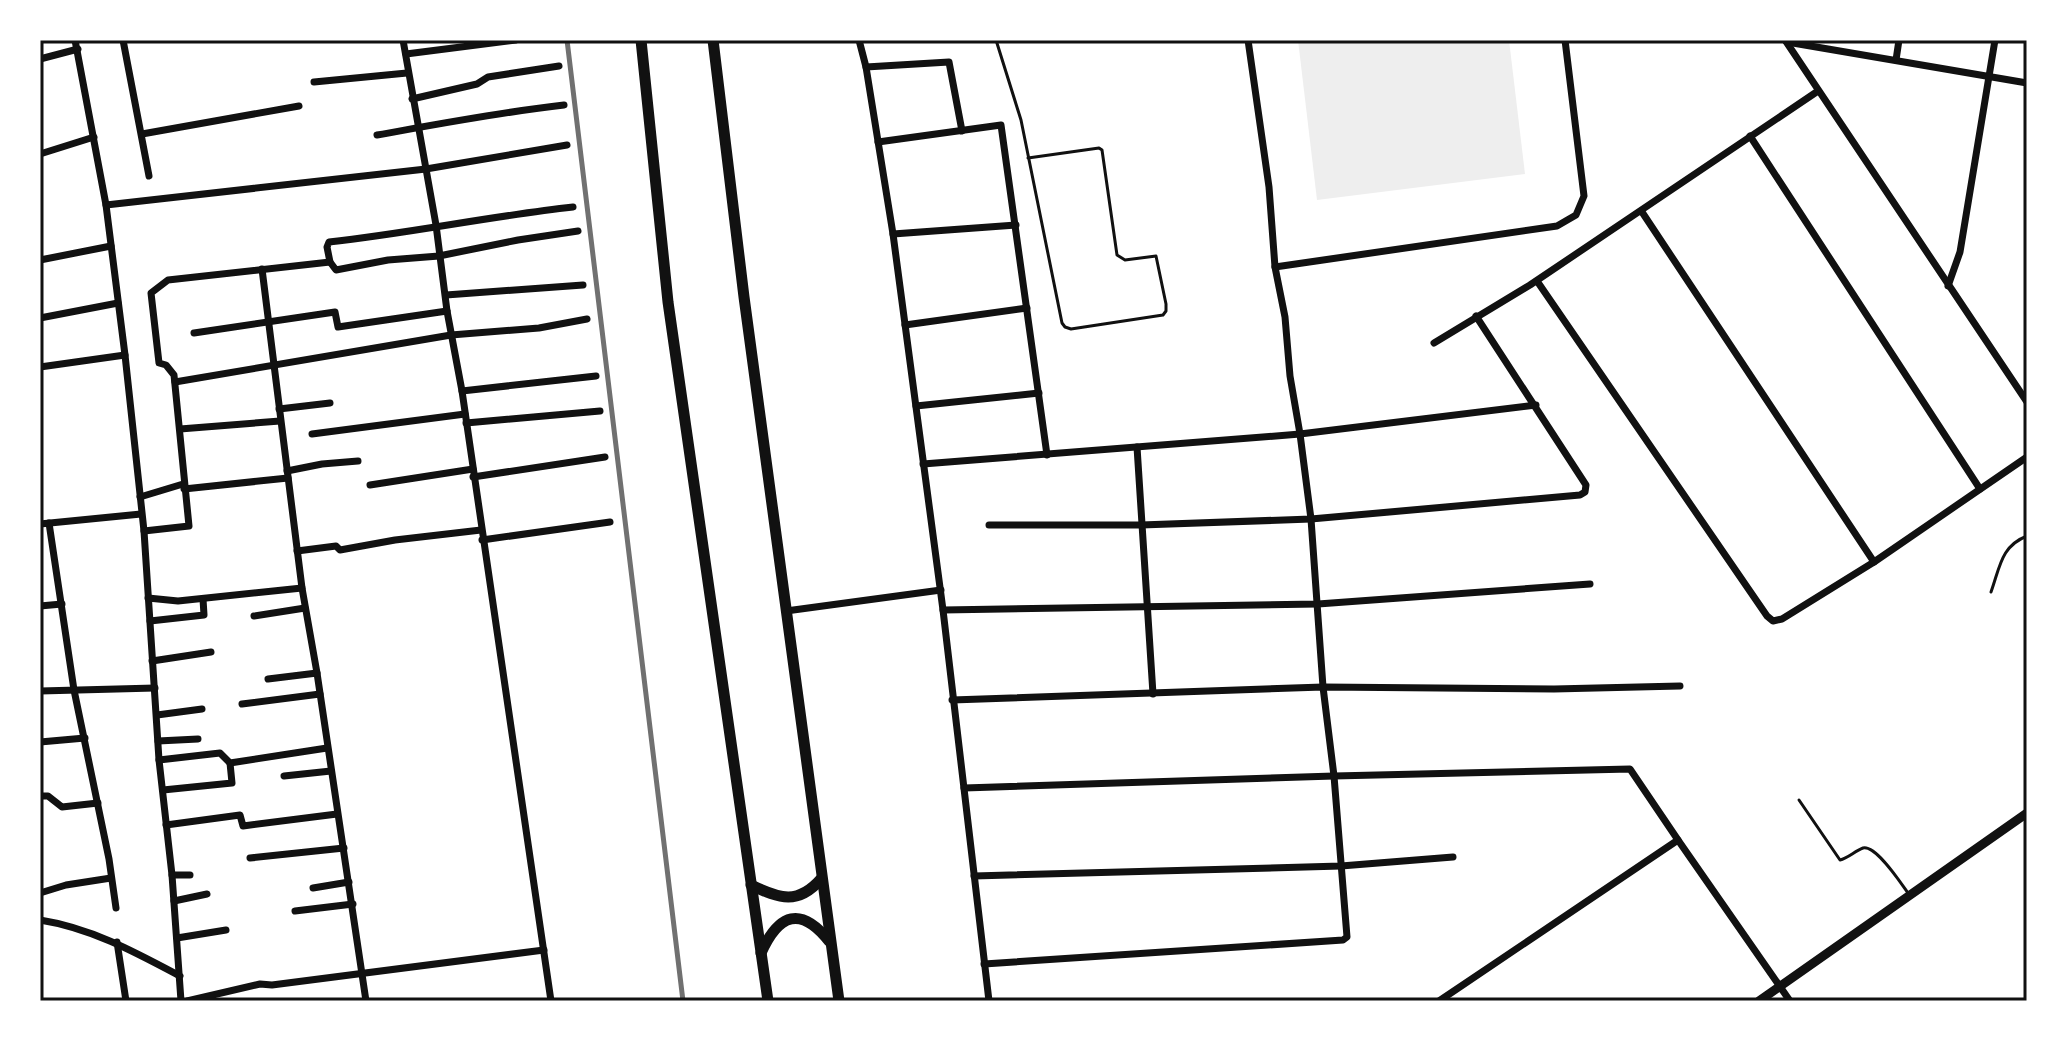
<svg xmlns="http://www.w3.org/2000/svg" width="2067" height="1041" font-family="Literata,serif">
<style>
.green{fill:#eee}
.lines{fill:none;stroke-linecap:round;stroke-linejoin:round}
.service{stroke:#111;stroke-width:3}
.minor{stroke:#111;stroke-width:7}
.tertiary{stroke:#111;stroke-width:9}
.trunk{stroke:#111;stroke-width:11}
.rail{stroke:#707070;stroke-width:5}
.neatline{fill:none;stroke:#111;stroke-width:3}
</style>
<rect width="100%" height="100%" fill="#fff"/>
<path class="green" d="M1298,40H1509L1525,174L1317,200Z"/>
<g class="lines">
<g class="service">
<path d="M996,40L1021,120L1062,323L1065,327L1071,329L1163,315L1166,311V304L1156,256L1125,260L1117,255L1102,150L1099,148L1028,158"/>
<path d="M1991,592C2000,567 2001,546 2027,536"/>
<path d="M1799,800L1840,860C1848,858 1855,851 1863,848C1876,845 1900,882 1908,893"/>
</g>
<g class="minor">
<path d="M75,40L106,205L125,355L144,531L159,760L172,875L181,1001"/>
<path d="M123,40L149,176"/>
<path d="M403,40L436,225L447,311L462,391L551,1001"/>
<path d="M859,40L866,67L893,234L943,610L989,1001"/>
<path d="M1785,40L2027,402"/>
<path d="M1787,42L2027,83"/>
<path d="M406,54L516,40"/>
<path d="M40,59L78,49"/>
<path d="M1896,60L1899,40"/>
<path d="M866,67L949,62L962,131"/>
<path d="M314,82L407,73"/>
<path d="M412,99L477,84L488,77L559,66"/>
<path d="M142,134L299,106"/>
<path d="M377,135C439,124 501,112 564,105"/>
<path d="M1750,136L1980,489"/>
<path d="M878,142L1001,125L1047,455"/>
<path d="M40,154L94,137"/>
<path d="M106,205L426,169L567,145"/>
<path d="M1642,212L1874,562"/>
<path d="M893,234L1016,225"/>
<path d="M40,260L111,246"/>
<path d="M330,262L327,247L329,242C411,233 491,216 573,207"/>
<path d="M1275,267L1557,226L1576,215L1584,196L1565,40"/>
<path d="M262,269L302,588L317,673L366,1001"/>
<path d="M1537,281L1767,616L1773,621L1782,619L1874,562L2027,457"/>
<path d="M1948,286L1960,252L1995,40"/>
<path d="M446,295L583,285"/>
<path d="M40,318L118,303"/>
<path d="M905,325L1027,308"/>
<path d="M194,333L335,312L338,327L447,311"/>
<path d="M1434,343L1530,285L1818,91"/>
<path d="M40,367L125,355"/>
<path d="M175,382L451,335L539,328L587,319"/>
<path d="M462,391L596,376"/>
<path d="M916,406L1039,393"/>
<path d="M279,409L330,403"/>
<path d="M466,423L600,411"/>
<path d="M180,429L280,421"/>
<path d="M312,434L465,414"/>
<path d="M1137,447L1153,694"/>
<path d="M923,464L1300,434L1536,405"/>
<path d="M287,471L322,464L358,461"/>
<path d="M473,477L605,457"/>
<path d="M370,485L473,469"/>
<path d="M184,489L288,478"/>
<path d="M140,497L183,484"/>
<path d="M49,523L74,690L109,859L116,908"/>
<path d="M40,524L141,514"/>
<path d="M989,525H1141L1311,519L1580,495L1585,492L1586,485L1476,316"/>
<path d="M144,531L189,526L174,375L166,365L159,363L151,293L168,280L330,262L336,270L388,260L439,256L518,240L578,231"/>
<path d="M482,540L610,522"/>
<path d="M297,551L336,546L340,550L395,540L481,530"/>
<path d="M148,598L178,601L302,588"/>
<path d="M40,606L62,604"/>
<path d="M943,610L1318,604L1590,584"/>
<path d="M786,611L941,590"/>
<path d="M254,616L305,608"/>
<path d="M150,621L204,615L203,599"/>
<path d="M152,661L211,652"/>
<path d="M268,679L317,673"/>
<path d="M40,691L155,688"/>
<path d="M952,700L1323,687L1554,689L1680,686"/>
<path d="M242,704L320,694"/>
<path d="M157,715L202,709"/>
<path d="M158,741L198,739"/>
<path d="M40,742L85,738"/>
<path d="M159,760L220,753L230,763L327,748"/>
<path d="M284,776L331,771"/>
<path d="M964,788L1334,776L1630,769L1678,840"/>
<path d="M163,790L232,783L230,763"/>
<path d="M40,796H48L62,807L98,803"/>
<path d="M166,825L240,815L243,826L337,814"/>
<path d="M250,858L344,848"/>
<path d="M172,875H190"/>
<path d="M974,876L1341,866L1453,857"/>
<path d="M313,888L349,882"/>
<path d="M40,893L66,885L111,878"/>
<path d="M174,901L207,894"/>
<path d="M295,911L353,904"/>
<path d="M40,920C91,928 135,952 180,976"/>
<path d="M177,938L226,930"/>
<path d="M117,942L126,1001"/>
<path d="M984,964L1343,940L1347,937L1334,776L1323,687L1311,519L1300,434L1290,376L1285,317L1275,267L1269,187L1248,40"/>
<path d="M187,1001L260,984L272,985L544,950"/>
<path d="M1439,1001L1678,840L1790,1001"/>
</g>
<path class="tertiary" d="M1759,1001L2027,813"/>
<g class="trunk">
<path d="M641,40L668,302L768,1001"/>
<path d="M713,40L744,297L839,1001"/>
<path d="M751,885C780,899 798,905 821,879"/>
<path d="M761,953C779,913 801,906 829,941"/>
</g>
<path class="rail" d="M567,40L683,1001"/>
</g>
<rect width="2067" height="1041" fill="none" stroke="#ffffff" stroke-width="84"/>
<rect x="42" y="42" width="1983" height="957" class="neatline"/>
</svg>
